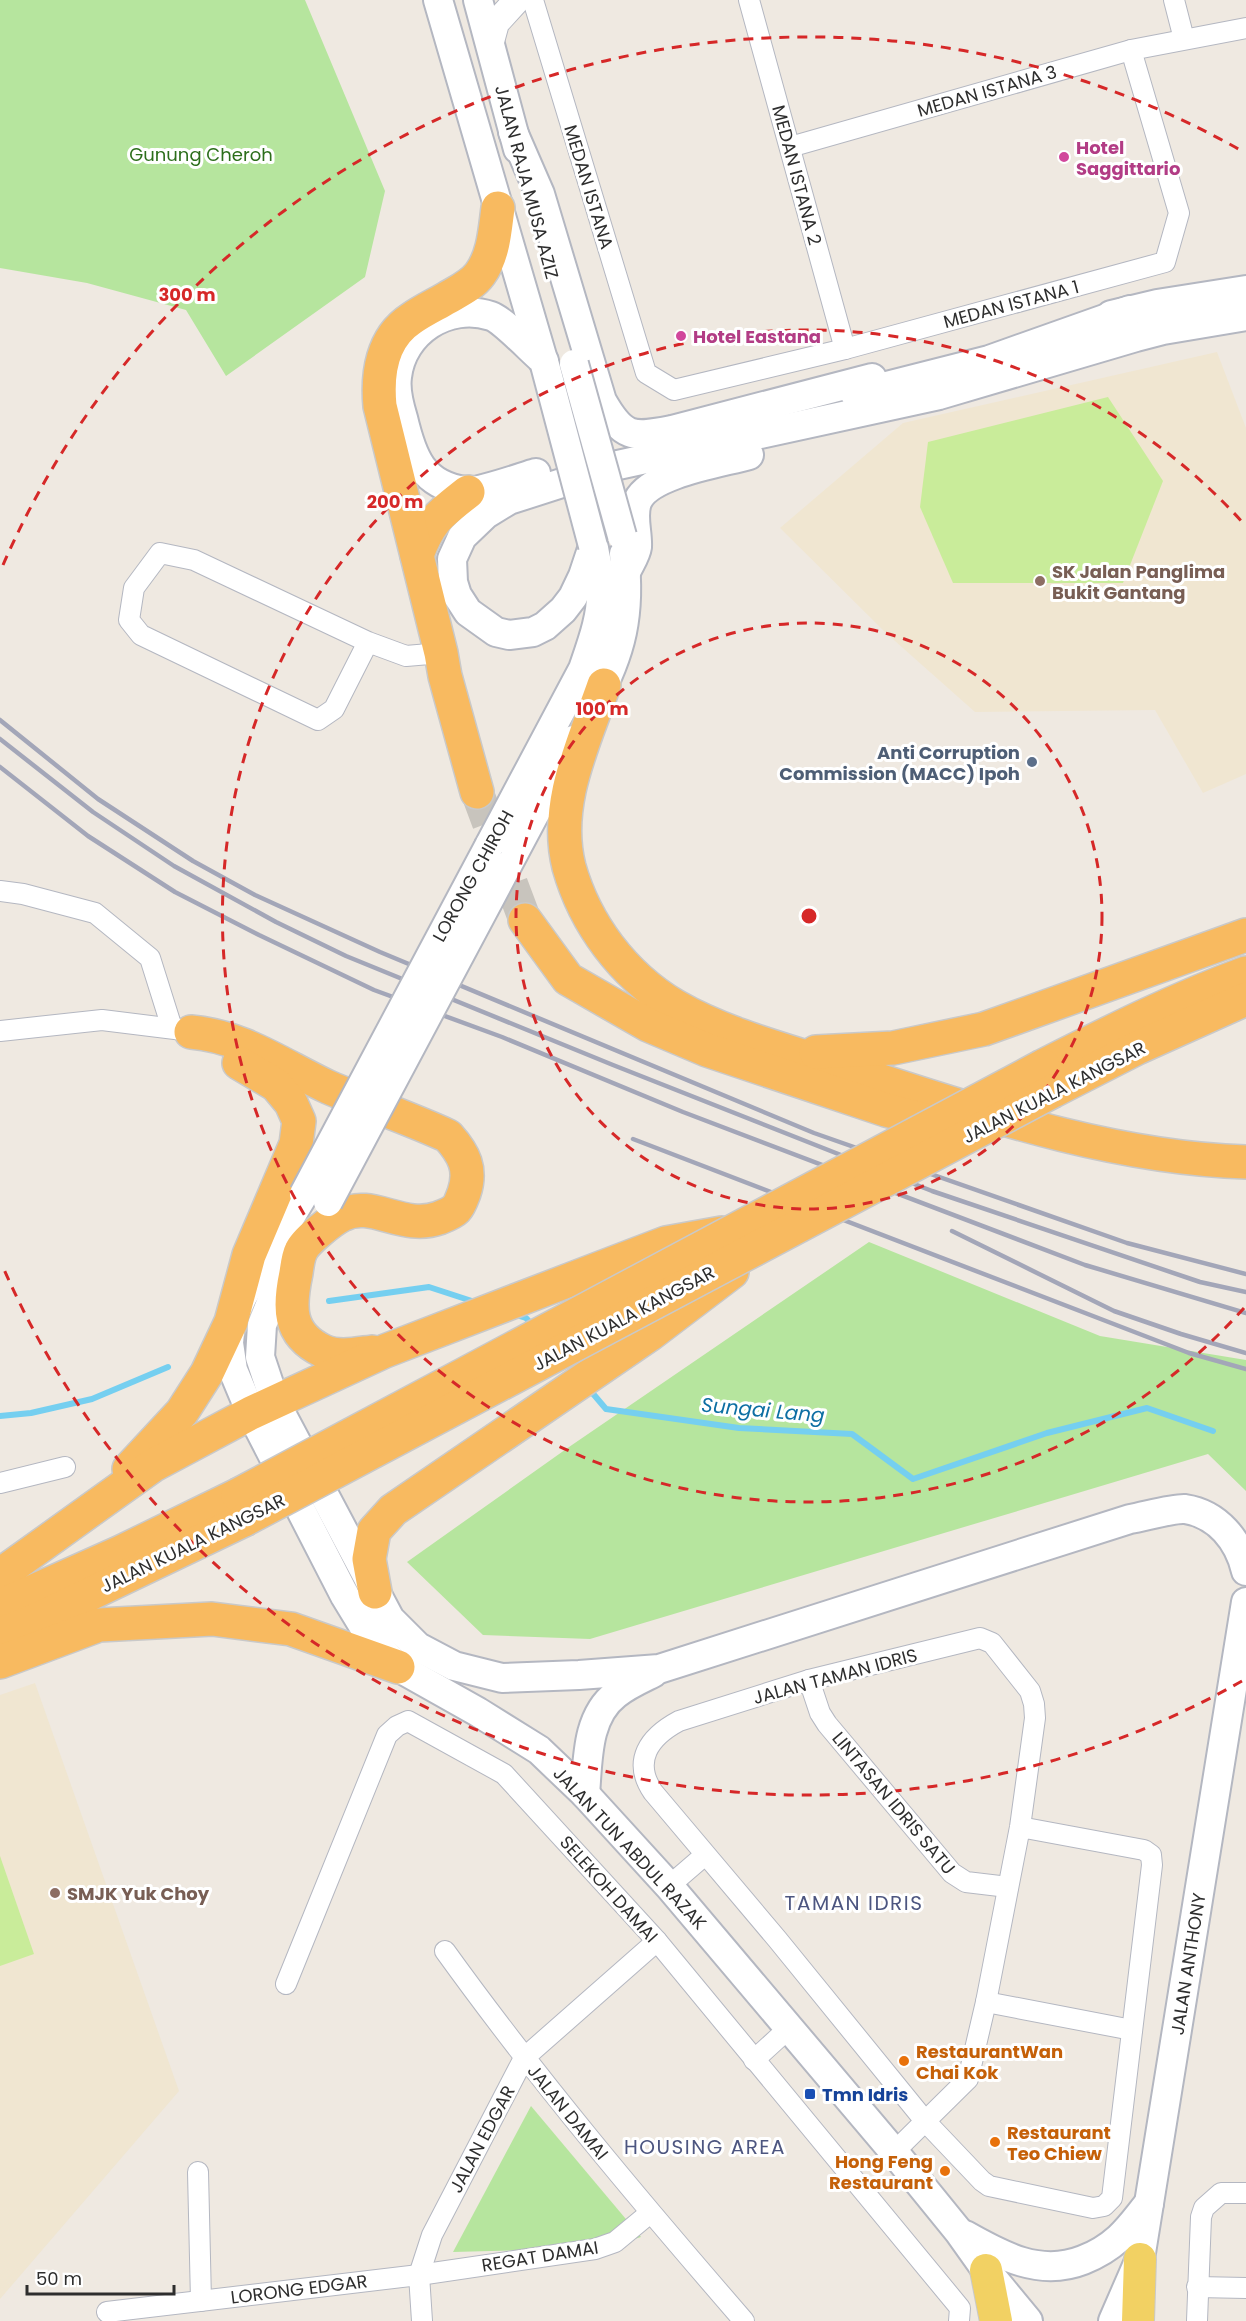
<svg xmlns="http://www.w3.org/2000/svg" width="1246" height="2321" font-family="Poppins,sans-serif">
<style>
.education{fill:#f0e6d1}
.green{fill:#b6e59e}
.pitch{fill:#c9ec9a}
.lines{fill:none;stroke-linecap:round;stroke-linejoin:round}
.stream{stroke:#75cff0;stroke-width:6}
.trunk-tunnel{stroke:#c8c4bd;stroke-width:33;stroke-dasharray:33 16;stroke-linecap:butt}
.minor-casing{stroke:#b4b7c1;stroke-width:22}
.tertiary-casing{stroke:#b4b7c1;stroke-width:28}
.secondary-casing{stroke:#b4b7c1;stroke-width:32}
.primary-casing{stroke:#c9c9c9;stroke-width:34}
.trunk-casing{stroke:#c9c9c9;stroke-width:36}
.minor{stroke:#fff;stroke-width:20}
.tertiary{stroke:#fff;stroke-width:26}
.secondary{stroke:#fff;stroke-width:28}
.primary{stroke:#f2d163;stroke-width:32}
.trunk{stroke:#f8ba60;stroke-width:33}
.rail{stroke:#a3a6b8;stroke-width:4.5}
.secondary-bridge-casing{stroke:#b4b7c1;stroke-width:32;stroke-linecap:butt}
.trunk-bridge-casing{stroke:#c9c9c9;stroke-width:36;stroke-linecap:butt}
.secondary-bridge{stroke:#fff;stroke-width:28}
.trunk-bridge{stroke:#f8ba60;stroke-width:33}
.ring{fill:none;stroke:#d62828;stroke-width:3;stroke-dasharray:10 8}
.hotel-dot{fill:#d1479c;stroke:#fff;stroke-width:2}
.education-dot{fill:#8d6e63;stroke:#fff;stroke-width:2}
.service-dot{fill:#5c6f8a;stroke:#fff;stroke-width:2}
.food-dot{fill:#e8710a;stroke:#fff;stroke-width:2}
.transit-dot{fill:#1a4fb4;stroke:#fff;stroke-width:2}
.labels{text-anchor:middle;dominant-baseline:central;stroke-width:6;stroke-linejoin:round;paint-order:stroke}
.street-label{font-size:18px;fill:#2e2e2e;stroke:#fff}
.hotel-label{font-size:18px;font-weight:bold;fill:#b23c85;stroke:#fff;text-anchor:start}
.park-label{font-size:18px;fill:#2c6e1b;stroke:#fff}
.education-label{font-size:18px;font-weight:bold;fill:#785e54;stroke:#fff;text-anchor:start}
.service-label{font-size:18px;font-weight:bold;fill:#4e5e75;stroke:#fff;text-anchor:end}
.food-label{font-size:18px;font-weight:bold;fill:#c56008;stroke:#fff;text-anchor:start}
.transit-label{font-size:18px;font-weight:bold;fill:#164399;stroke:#fff;text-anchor:start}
.water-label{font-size:20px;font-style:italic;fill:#0d6fa3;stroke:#fff}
.neighbourhood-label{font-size:20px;letter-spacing:1.5px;fill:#4d5680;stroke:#fff}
.centre{fill:#d62828;stroke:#fff;stroke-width:3}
.ring-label{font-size:18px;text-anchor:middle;font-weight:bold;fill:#d62828;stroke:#fff;stroke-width:6;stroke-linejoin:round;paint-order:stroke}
</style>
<rect width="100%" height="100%" fill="#efe9e1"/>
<g class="education">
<path d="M1217,352L1246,428V774L1203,793L1155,710L975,712L886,633L780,528L903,423Z"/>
<path d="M35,1683L179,2091L0,2299V1695Z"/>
</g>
<g class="green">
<path d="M0,0H305L385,191L365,277L226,376L186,310L87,283L0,268Z"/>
<path d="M869,1242L1100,1336L1246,1360V1491L1208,1454L590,1639L483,1635L407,1562L569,1447Z"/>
<path d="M531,2106L641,2237L605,2248L453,2252Z"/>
</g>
<g class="pitch">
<path d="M1108,397L1163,481L1123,583H953L920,507L928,442Z"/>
<path d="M0,1856L34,1954L0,1966Z"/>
</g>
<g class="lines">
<g class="stream">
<path d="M329,1301L429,1287L478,1303"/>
<path d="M513,1314L526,1318L534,1327"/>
<path d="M589,1389L606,1409L739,1428L852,1434L913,1479L1047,1433L1147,1408L1213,1431"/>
<path d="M0,1416L31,1413L92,1399L168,1367"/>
</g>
<path class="trunk-tunnel" d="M477,792L525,920"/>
<defs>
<g id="minor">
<path d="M533,0L646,373L674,390L845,349L1165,262L1179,213L1131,50"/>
<path d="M749,0L845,349"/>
<path d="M1174,0L1184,39"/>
<path d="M790,147L1131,50L1246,28"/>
<path d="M368,642L334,709L318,720L141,635L129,620L134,588L160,553L194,560L368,642L406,656L441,653"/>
<path d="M0,891L23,894L95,913L150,958L172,1028"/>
<path d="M0,1031L102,1020L183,1030"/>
<path d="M0,1483L65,1467"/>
<path d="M809,1680L820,1713L827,1724L952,1873L966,1882L1008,1887"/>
<path d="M669,1886L705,1855"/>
<path d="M445,1951C538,2080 640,2201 744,2321"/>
<path d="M286,1984L387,1735L397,1726L408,1721L504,1774L657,1941L960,2308L959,2321"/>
<path d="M986,2002L1132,2030"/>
<path d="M754,2060L789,2028"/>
<path d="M894,2152L968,2079L986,2002L1020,1827L1035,1718L1034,1704L1030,1691L992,1643L980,1638L809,1680L679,1721C649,1737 632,1761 653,1792L777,1939L925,2121L982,2181L989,2186L1093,2208L1104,2206L1112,2198L1152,1865L1151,1855L1144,1850L1020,1827"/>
<path d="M198,2172L201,2301"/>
<path d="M1197,2287L1246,2288"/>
<path d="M107,2312L419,2275L595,2249L615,2242L650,2213"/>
<path d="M422,2321L419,2275L432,2235L524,2058L657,1941"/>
<path d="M1197,2321L1201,2217L1204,2208L1221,2193H1246"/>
</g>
<path id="tertiary" d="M490,45L496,23L517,0"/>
<g id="secondary">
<path d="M438,0L544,363"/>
<path d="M478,0L518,149"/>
<path d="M513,132L540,194L602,401C623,438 632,438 672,430L872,378"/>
<path d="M1111,315L1157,304L1246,290"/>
<path d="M855,394L989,360L1130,310"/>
<path d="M536,473C522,477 478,493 466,491C422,486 412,456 403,418C399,405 395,391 397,377C402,332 448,302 491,316C503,320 532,351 544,361"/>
<path d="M593,546L583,576L573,597L563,610L545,626L533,632L509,635L496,632L468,612L457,595L453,582L452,559L462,537L486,514L509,500L618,465L939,395L1136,337L1163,330L1246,316"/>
<path d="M626,572C629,565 636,555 637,547C638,532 631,514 638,500C652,473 721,463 749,455"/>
<path d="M593,705C622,653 631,613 624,554"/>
<path d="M489,846L583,669C592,643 603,614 601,586C600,573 596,561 594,548"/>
<path d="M507,866L574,740"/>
<path d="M304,1194L243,1296L231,1322L229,1343L233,1370L251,1413L345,1596L370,1637L398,1667L478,1712L539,1750L585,1794L669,1886L894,2152L959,2232L986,2270L1028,2321"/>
<path d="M295,1258L274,1295L262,1325L260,1357L275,1402L390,1619L418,1647L454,1666L502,1678L579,1675L659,1669L1130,1519C1143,1517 1173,1508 1185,1509C1218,1514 1239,1541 1246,1571"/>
<path d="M585,1794C588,1761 586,1717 616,1694C627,1685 641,1679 653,1673"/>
<path d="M965,2235C1002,2256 1040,2277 1083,2260C1096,2255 1108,2248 1119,2238C1130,2228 1139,2215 1149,2203"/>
<path d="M1113,2321L1140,2259L1246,1602"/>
</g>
<g id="primary">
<path d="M986,2270L996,2321"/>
<path d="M1138,2321L1140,2259"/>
</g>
<g id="trunk">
<path d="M417,555C430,520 439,515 468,492"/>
<path d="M604,685C584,743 553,804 569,867C585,924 623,975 675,1006C727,1036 790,1051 847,1070C976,1111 1109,1158 1246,1162"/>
<path d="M477,792L445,676L441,653L380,406C377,374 382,338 411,319C422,311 435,305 447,298C459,291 472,285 480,274C494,255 495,230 498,208"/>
<path d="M525,920L568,979L648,1025L707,1050L886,1110L956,1128"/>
<path d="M191,1032C242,1036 283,1066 328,1087C367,1104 409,1118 448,1136C464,1154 472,1169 464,1193C462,1198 460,1205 456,1209C452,1213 444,1216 439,1218C402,1231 372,1199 342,1215C332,1220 305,1241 301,1251C298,1257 297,1266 296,1273C289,1306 287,1334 323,1351C338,1358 356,1354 372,1352"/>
<path d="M816,1052L893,1048L984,1029L1246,935"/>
<path d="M1043,1066C1110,1032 1176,999 1246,973"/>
<path d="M1053,1091L1137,1048L1246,999"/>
<path d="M129,1469L182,1412L207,1373L231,1322L249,1255L296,1144L299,1121L291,1103L276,1085L239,1063"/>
<path d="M0,1575L152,1466L251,1413L385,1351L572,1279L666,1243L722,1233"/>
<path d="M375,1592L369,1559L374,1531L393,1510L649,1335L732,1272"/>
<path d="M0,1606L121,1552L238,1495"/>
<path d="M0,1635L40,1618L244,1520"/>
<path d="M0,1662L99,1625L212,1619L291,1629L398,1667"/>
</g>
</defs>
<use href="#minor" class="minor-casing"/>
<use href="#tertiary" class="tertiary-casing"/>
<use href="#secondary" class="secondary-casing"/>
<use href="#primary" class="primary-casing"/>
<use href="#trunk" class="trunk-casing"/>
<use href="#minor" class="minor"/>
<use href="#tertiary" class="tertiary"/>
<use href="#secondary" class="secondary"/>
<use href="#primary" class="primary"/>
<use href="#trunk" class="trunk"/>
<g class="rail">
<path d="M0,720L98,799L193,861L255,895L380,952L814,1133L1127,1243L1246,1274"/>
<path d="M0,739L93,812L174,866L276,922L346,956L613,1065L932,1191L1200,1282L1246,1292"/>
<path d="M0,767L88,836L175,892L259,935L374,990L502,1037L683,1112L1085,1265L1246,1313"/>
<path d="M633,1139L1189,1353L1246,1369"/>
<path d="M952,1231L1114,1311L1181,1334L1246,1353"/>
</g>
<defs>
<g id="secondary-bridge">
<path d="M574,364L622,536"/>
<path d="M545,365L593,546"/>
<path d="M304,1194L489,846"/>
<path d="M328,1202L507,866"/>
</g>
<g id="trunk-bridge">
<path d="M238,1495L1043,1066"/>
<path d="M244,1520L1053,1091"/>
</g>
</defs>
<use href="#secondary-bridge" class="secondary-bridge-casing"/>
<use href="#trunk-bridge" class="trunk-bridge-casing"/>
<use href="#secondary-bridge" class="secondary-bridge"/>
<use href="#trunk-bridge" class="trunk-bridge"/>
</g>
<g class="ring">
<circle cx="809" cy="916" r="293"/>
<path d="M1244 1308A586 586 0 1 1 1244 524"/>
<path d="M1242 1681A879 879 0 0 1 3 1267M3 565A879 879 0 0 1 1242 151"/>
</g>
<g class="hotel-dot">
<circle cx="1064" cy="157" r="6"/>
<circle cx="681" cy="336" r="6"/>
</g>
<g class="education-dot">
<circle cx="1040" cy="581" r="6"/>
<circle cx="55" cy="1893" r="6"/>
</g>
<circle class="service-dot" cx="1032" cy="762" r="6"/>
<g class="food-dot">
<circle cx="904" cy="2061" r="6"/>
<circle cx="995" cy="2142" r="6"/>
<circle cx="945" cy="2171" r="6"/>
</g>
<rect class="transit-dot" x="804" y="2088" width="12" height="12" rx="3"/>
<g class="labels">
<g class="street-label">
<text transform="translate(987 91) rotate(-16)">MEDAN ISTANA 3</text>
<text transform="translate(797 175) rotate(75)">MEDAN ISTANA 2</text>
<text transform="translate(527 182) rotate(75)">JALAN RAJA MUSA AZIZ</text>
<text transform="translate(589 187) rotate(73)">MEDAN ISTANA</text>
<text transform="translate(1011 304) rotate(-15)">MEDAN ISTANA 1</text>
<text transform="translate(473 876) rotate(-61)">LORONG CHIROH</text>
<text transform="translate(1054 1092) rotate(-27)">JALAN KUALA KANGSAR</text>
<text transform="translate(624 1318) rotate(-28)">JALAN KUALA KANGSAR</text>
<text transform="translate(193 1543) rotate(-26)">JALAN KUALA KANGSAR</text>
<text transform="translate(835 1676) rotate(-15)">JALAN TAMAN IDRIS</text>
<text transform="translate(894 1803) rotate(50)">LINTASAN IDRIS SATU</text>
<text transform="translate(630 1848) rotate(47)">JALAN TUN ABDUL RAZAK</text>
<text transform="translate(609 1889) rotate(48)">SELEKOH DAMAI</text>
<text transform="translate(1188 1964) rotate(-81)">JALAN ANTHONY</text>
<text transform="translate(568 2112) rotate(51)">JALAN DAMAI</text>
<text transform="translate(482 2139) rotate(-62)">JALAN EDGAR</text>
<text transform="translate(540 2256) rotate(-9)">REGAT DAMAI</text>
<text transform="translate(299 2289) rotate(-7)">LORONG EDGAR</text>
</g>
<g class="hotel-label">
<text x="1076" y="147">Hotel<tspan x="1076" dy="21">Saggittario</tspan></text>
<text x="693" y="336">Hotel Eastana</text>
</g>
<g class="park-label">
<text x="201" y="154">Gunung Cheroh</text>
</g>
<g class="education-label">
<text x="1052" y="571">SK Jalan Panglima<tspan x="1052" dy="21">Bukit Gantang</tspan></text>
<text x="67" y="1893">SMJK Yuk Choy</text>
</g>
<g class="service-label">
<text x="1020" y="752">Anti Corruption<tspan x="1020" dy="21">Commission (MACC) Ipoh</tspan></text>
</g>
<g class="food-label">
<text x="916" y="2051">RestaurantWan<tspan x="916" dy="21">Chai Kok</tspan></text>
<text x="1007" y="2132">Restaurant<tspan x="1007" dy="21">Teo Chiew</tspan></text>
<text x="933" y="2161" text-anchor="end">Hong Feng<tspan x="933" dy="21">Restaurant</tspan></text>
</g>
<g class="transit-label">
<text x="822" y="2094">Tmn Idris</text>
</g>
<g class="water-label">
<text transform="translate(763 1410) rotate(5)">Sungai Lang</text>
</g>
<g class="neighbourhood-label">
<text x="854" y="1903">TAMAN IDRIS</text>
<text x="705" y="2147">HOUSING AREA</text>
</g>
</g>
<circle cx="809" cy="916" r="9" class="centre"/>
<g class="ring-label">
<text x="187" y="301">300 m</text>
<text x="395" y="508">200 m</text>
<text x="602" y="715">100 m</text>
</g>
<path d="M27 2285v9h147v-9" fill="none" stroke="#2e2e2e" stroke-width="3"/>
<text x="36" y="2285" font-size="18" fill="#2e2e2e" stroke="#ffffff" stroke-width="4.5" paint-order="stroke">50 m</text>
</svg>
